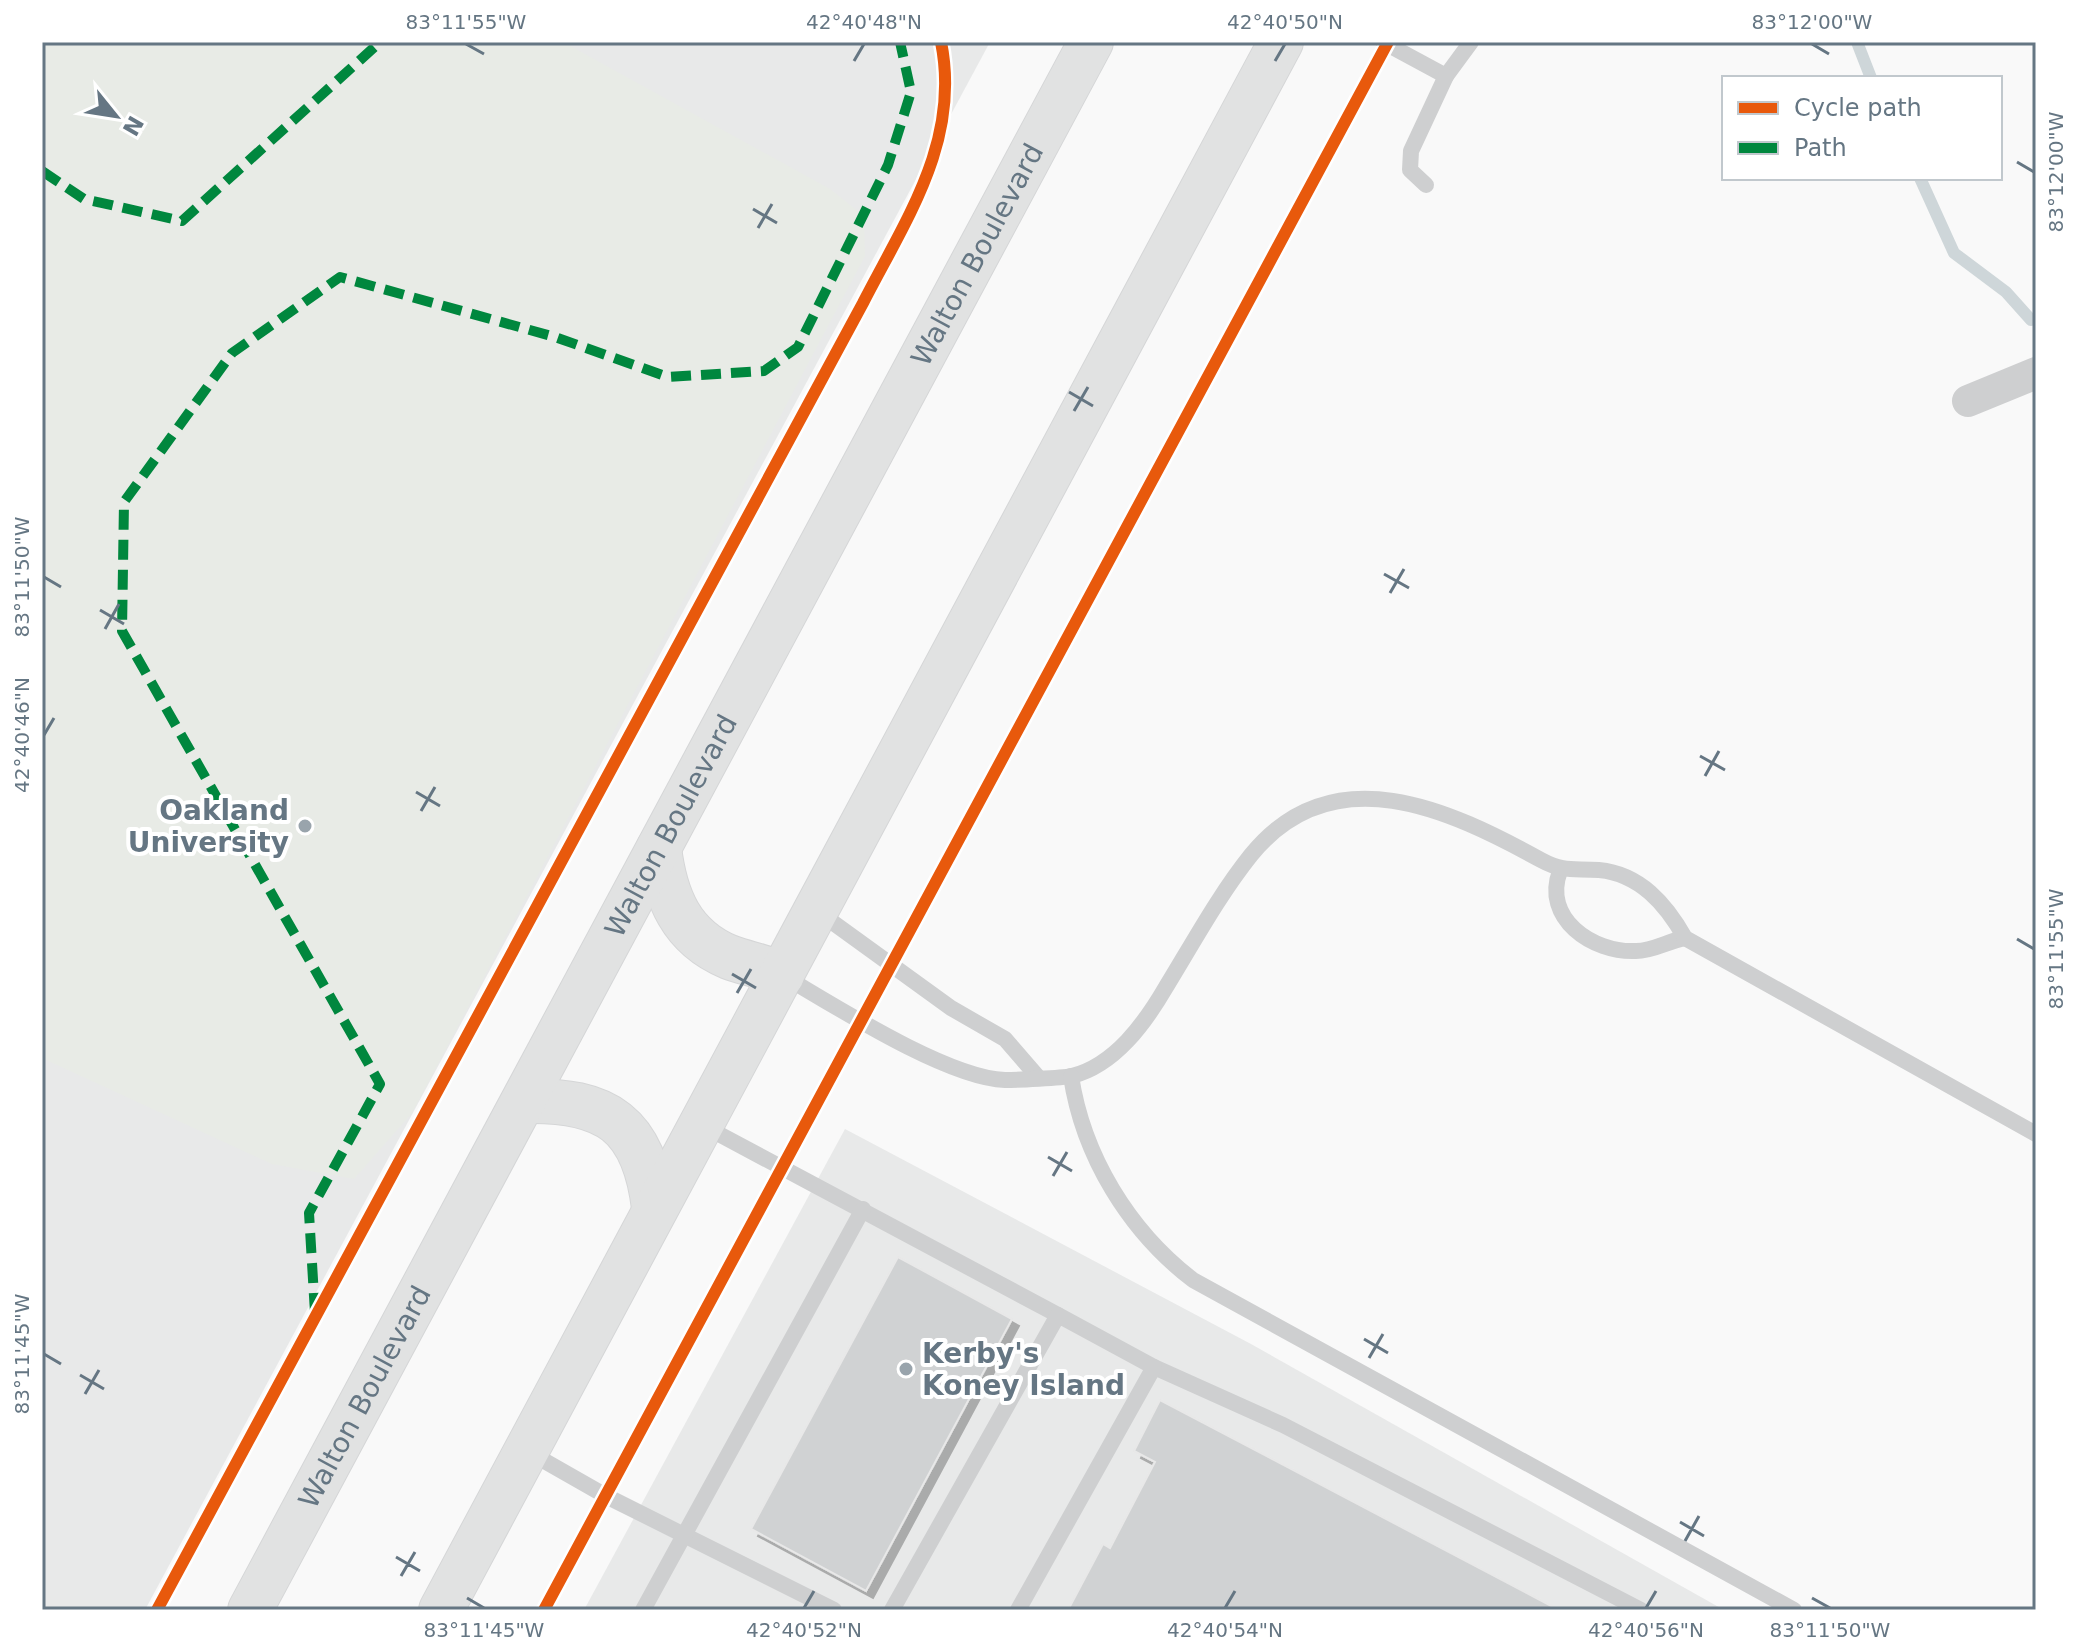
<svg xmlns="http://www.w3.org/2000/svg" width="2078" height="1652" font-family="'DejaVu Sans',sans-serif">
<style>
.built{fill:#e8e9e9}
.green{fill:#e8ebe6}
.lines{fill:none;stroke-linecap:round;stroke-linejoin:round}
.stream{stroke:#ced6d9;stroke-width:12}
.building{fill:#d0d2d3;stroke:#e8e8e8;stroke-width:2;filter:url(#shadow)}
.secondary-casing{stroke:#d5d6d7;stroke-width:46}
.lane{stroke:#cecfd0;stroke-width:16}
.street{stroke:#cecfd0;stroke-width:32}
.secondary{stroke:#e1e2e2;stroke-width:44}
.quiet{stroke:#00873e;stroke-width:10;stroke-dasharray:20 10;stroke-linecap:butt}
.cycleway-casing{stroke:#fff;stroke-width:17}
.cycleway{stroke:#e8590c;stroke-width:12}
.ticks{fill:none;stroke:#657683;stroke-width:3}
.poi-dot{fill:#99a4ac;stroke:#fff;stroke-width:3}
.labels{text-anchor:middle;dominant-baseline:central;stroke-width:8;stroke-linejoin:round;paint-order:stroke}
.street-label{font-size:28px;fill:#657683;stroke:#fff}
.poi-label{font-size:28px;font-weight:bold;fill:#657683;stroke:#fff;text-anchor:end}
.neatline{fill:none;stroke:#657683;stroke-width:3}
.ticks-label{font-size:20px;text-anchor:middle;fill:#657683}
</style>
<defs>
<filter id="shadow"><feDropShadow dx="7" dy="7" stdDeviation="0" flood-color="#0004"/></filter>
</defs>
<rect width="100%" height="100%" fill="#f9f9f9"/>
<g class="built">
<path d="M42,42H990L145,1610H42Z"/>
<path d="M845,1129L1251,1344L1724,1610H584Z"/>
</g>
<path class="green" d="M42,42H563L830,189L864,216L865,256L412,1113L354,1179L272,1164L42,1058Z"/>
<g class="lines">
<g class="stream">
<path d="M1857,42L1871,78"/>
<path d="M1920,178L1954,253L2006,292L2031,320"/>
</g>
</g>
<g class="building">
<path d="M898,1257L1012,1319L866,1591L751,1529Z"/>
<path d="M1160,1400L1559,1610H1068L1103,1544L1110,1548L1155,1462L1134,1451Z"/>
</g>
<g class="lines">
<defs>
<g id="secondary">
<path d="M659,848C665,897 681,937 729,957C747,964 765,966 782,975"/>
<path d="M524,1101C607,1099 644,1124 654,1208"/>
<path id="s1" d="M250,1610L1091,42"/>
<path d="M441,1610L1281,42"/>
</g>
</defs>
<use href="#secondary" class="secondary-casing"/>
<g class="lane">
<path d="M1383,42L1446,76L1471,42"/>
<path d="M1426,185L1410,170L1411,151L1446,76"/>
<path d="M1560,871C1542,918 1592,953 1636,951C1653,951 1668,941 1685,938"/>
<path d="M817,911L951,1008L1005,1039L1037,1076"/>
<path d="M782,975C835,1006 947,1078 1005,1080C1017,1080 1061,1078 1072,1076C1115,1065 1145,1023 1166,987C1193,943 1219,895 1251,855C1333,754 1450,810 1541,860C1565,873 1574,868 1599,870C1640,874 1666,904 1685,938L2036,1134"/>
<path d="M1071,1076C1083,1156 1129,1231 1193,1280L1794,1610"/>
<path d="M702,1125L1058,1315"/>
<path d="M1154,1367L1283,1425L1641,1610"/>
<path d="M527,1451L606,1496L834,1610"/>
<path d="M643,1610L863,1209"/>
<path d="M892,1610L1058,1315L1154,1367L1018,1610"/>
</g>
<path class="street" d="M1968,401L2036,373"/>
<use href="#secondary" class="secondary"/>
<g class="quiet">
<path d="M42,171L84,199L182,221L380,42"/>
<path d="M315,1313L309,1213L380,1084L122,631L124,502L232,353L340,277L555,337L668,377L764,371L798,347L888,165L911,92L900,42"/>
</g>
<defs>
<g id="cycleway">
<path d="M157,1610L863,303C906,219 961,141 941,42"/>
<path d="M544,1610L1388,42"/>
</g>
</defs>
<use href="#cycleway" class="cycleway-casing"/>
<use href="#cycleway" class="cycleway"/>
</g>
<path class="ticks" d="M466,44L484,54M1812,44L1829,54M854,61L864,44M1275,61L1285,44M2017,162L2034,172M753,209L777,223M758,228L772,204M1069,392L1093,406M1074,411L1088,387M1384,574L1409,588M44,577L61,587M1390,593L1404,569M100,610L124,624M105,629L119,604M44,735L54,718M1700,756L1725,770M1705,776L1719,751M416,792L440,806M421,811L435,787M2017,939L2034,949M732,974L756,988M737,993L751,969M1048,1157L1072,1171M1053,1176L1067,1152M1364,1339L1388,1353M44,1354L61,1364M1369,1358L1383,1334M80,1375L104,1389M85,1394L99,1370M1680,1522L1704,1536M1685,1541L1699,1516M396,1557L420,1571M401,1576L415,1552M467,1598L484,1608M1812,1598L1830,1608M804,1608L814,1591M1225,1608L1235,1591M1646,1608L1656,1591"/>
<g class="poi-dot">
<circle cx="305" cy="826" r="8"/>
<circle cx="906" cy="1369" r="8"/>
</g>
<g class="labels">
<g class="street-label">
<text stroke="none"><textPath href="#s1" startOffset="1538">Walton Boulevard</textPath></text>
<text stroke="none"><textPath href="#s1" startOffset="890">Walton Boulevard</textPath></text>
<text stroke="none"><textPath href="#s1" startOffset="242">Walton Boulevard</textPath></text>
</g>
<g class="poi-label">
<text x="289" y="810">Oakland<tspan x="289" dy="32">University</tspan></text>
<text x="922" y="1353" text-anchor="start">Kerby's<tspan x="922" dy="32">Koney Island</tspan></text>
</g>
</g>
<rect width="2078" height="1652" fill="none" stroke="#ffffff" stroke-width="88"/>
<rect x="1722" y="76" width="280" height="104" fill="#ffffff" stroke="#c1c8cd" stroke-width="2"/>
<rect x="1738" y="102" width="40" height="12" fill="#e8590c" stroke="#c1c8cd" stroke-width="2"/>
<text x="1794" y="116" font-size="24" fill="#657683">Cycle path</text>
<rect x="1738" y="142" width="40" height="12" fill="#00873e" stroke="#c1c8cd" stroke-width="2"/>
<text x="1794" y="156" font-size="24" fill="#657683">Path</text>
<g transform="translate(116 116) rotate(120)" stroke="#ffffff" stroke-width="6" paint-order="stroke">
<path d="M0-6L14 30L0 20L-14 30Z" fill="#657683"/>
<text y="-12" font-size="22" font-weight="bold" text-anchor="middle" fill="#657683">N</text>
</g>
<rect x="44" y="44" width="1990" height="1564" class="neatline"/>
<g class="ticks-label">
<text x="466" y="29">83°11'55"W</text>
<text x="864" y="29">42°40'48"N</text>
<text x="1285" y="29">42°40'50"N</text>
<text x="1812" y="29">83°12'00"W</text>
<text transform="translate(2056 172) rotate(-90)" y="7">83°12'00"W</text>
<text transform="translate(22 577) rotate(-90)" y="7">83°11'50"W</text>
<text transform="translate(22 735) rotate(-90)" y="7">42°40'46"N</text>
<text transform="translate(2056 949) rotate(-90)" y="7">83°11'55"W</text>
<text transform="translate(22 1354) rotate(-90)" y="7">83°11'45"W</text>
<text x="484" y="1637">83°11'45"W</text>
<text x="804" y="1637">42°40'52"N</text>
<text x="1225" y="1637">42°40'54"N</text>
<text x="1646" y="1637">42°40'56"N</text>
<text x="1830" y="1637">83°11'50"W</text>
</g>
</svg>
